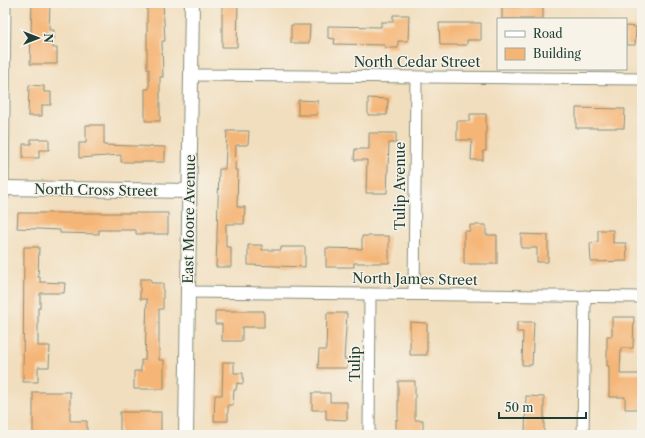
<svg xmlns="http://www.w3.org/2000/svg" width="645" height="438" font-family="'Libre Caslon Text',serif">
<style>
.building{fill:#f5b576}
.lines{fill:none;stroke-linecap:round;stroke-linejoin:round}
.minor-casing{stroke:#888e79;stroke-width:13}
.tertiary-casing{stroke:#888e79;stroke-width:16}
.minor{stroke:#fff;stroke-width:11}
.tertiary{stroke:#fff;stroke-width:14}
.labels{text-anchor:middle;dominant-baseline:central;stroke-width:3;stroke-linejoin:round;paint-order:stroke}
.street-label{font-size:14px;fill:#1f3d34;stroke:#f7f3e8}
</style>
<rect width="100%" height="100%" fill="#f7f3e8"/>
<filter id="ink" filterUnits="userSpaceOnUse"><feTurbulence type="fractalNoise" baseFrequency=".025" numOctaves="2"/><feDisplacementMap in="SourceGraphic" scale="8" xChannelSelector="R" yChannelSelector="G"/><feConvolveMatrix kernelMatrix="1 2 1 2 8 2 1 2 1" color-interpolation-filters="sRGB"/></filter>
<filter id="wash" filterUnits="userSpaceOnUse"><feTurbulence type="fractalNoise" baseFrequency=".012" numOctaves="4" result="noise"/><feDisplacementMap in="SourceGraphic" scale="16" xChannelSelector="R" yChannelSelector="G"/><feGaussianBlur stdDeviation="0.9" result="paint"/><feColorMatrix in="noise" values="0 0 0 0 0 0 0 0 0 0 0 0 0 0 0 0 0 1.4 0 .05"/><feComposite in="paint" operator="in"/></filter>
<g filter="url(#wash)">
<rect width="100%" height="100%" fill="#f1debe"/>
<g id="blocks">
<g class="building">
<path d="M32,3H50L49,30H54L53,48H57V64H30Z"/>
<path d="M147,3H163L165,41H162L163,77H160V121H145V89H149V69H147Z"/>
<path d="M222,3H238L237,47H222Z"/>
<path d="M521,3H543V19H502V7H521Z"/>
<path d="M393,15H409L408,41H398V48H385V45L334,44L335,39L328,38V26L381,27V22H393Z"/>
<path d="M439,23H481V40H467V45H440Z"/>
<path d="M291,25H310L309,43H291Z"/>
<path d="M626,26L636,27L635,45H626Z"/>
<path d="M29,85L44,86V92H51V105H42V116H28Z"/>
<path d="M368,98L388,99L387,115H368Z"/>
<path d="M298,100L318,101L317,115H298Z"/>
<path d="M576,108L625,109L624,128H576Z"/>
<path d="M470,114H486V151H483V160H471L472,140H457V121H470Z"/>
<path d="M86,125H104V145L165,147V162H121V155L79,158V143H86Z"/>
<path d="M227,131H249L248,145H236L235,170H238L237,207H245L244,224H226V247H231V267H216L219,169H225Z"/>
<path d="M369,133H396V143H389L387,193H366L367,160H354L355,149H369Z"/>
<path d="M31,139H49V150H39V158H23V144H31Z"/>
<path d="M18,213H168V234H136V230H99V234L60,233V230L17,228Z"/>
<path d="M470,225H486V235H497V264H464V231H470Z"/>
<path d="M598,230H613V243H626L627,261L591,262L590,243L598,242Z"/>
<path d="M521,234L548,235V262H537V248H521Z"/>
<path d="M362,236H389V263H354V267H326V248L362,249Z"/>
<path d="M248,245H262V250H281V247H305V267L248,265Z"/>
<path d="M24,247H39L38,277H40V282L65,283L64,293H40V308H38V346H50L49,367H38V382H23Z"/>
<path d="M140,279H151V283H163V309H159V360H164V389H134V371H141V360H145L147,299H140Z"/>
<path d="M215,311H264V327H242V341H222V324H215Z"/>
<path d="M327,313H347L344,359H347V368H318L319,350H326Z"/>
<path d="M612,317H634L633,348H621L620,374H642V409H625V397H609V366H607V336H612Z"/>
<path d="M410,322L427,323V355H410Z"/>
<path d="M517,322H534L532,365H522L523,332H517Z"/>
<path d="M223,362H234V373H243V384L237,383L236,390H234L233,405H228V421H214L215,395H222Z"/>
<path d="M398,381H415V420H423V435H402V432L396,431V419L398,420Z"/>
<path d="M33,392H70V421H87V435H33Z"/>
<path d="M312,393H330V402H347V420L326,419V410H312Z"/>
<path d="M526,396L544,397V435H525Z"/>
<rect x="120" y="412" width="41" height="23"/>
</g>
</g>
</g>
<g filter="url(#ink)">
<use href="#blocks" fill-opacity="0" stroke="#888e79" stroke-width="1"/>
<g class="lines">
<defs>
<g id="minor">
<path d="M191,75L642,79"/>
<path d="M3,196L5,3"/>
<path d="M188,292L642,297"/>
<path d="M414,294L416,77"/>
<path d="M369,435L370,294"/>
<path d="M583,435L585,296"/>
</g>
<g id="tertiary">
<path d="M3,188L189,191"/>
<path d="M186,435L192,3"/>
</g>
</defs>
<use href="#minor" class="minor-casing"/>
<use href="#tertiary" class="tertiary-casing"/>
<use href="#minor" class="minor"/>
<use href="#tertiary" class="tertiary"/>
</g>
</g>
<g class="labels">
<g class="street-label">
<text x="417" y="62">North Cedar Street</text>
<text transform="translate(400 186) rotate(-90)">Tulip Avenue</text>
<text transform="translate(96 190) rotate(1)">North Cross Street</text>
<text transform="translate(189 219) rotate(-89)">East Moore Avenue</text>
<text transform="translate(415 279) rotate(1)">North James Street</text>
<text transform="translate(355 364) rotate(-90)">Tulip</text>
</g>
</g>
<rect width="645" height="438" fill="none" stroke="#f7f3e8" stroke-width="16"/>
<rect x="497" y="18" width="130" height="52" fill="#f7f3e8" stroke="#a1aaa0"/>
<rect x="505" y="31" width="20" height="6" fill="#ffffff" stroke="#a1aaa0"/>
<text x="533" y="38" font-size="12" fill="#1f3d34">Road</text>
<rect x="505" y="48" width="20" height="12" fill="#f5b576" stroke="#a1aaa0"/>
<text x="533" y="58" font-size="12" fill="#1f3d34">Building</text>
<g transform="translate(38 38) rotate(90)" stroke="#f7f3e8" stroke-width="3" paint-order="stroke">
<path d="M0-3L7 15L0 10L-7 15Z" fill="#1f3d34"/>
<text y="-6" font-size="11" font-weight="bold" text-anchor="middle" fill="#1f3d34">N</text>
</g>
<path d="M499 412v6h87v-6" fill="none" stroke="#1f3d34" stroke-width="2"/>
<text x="505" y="412" font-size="12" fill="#1f3d34" stroke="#f7f3e8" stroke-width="3" paint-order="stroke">50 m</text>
</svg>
